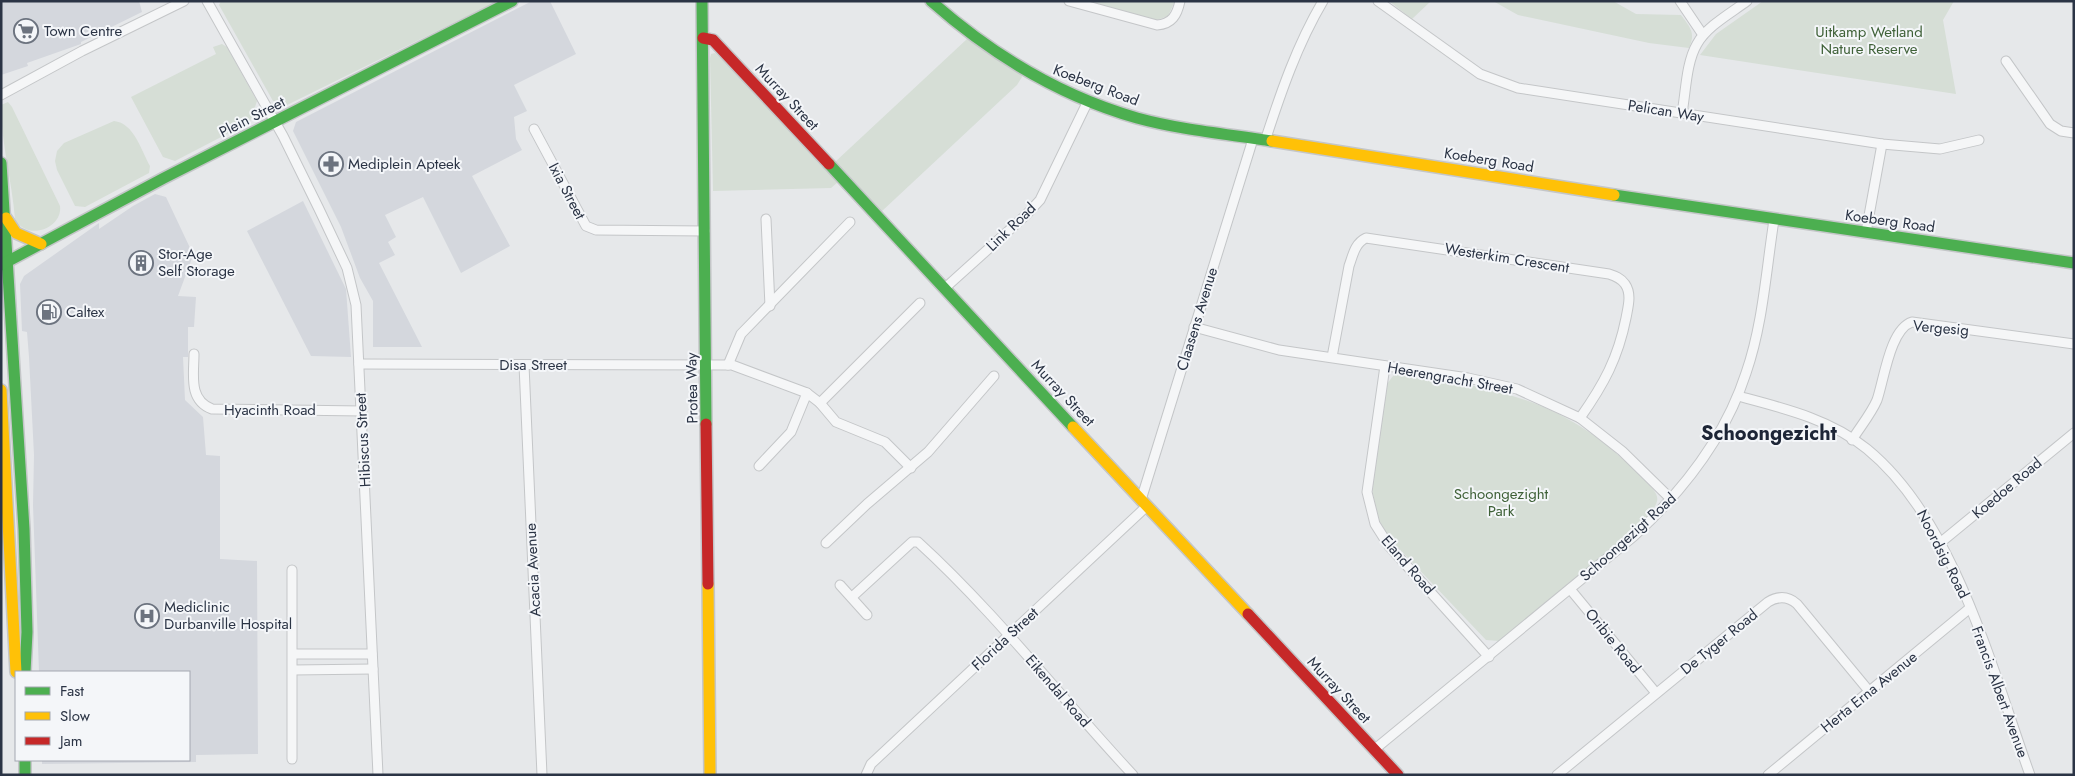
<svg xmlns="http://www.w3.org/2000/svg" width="2075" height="776" font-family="Jost,sans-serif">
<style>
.built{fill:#d4d7dd}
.green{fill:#d6ded6}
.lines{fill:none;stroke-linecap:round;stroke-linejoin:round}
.street-casing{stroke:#c4c6c8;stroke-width:11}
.fast-casing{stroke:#c4c6c8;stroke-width:14}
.slow-casing{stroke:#c4c6c8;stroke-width:14}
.jam-casing{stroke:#c4c6c8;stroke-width:14}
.street{stroke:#f5f6f7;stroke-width:9}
.fast{stroke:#4caf50;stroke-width:11}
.slow{stroke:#ffc107;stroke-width:11}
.jam{stroke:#c62828;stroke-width:11}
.labels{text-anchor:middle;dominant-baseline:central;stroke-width:4;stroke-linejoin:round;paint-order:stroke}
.poi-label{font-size:15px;fill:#2b3445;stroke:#f4f6f9;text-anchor:start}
.park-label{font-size:15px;fill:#3f6138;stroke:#f4f6f9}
.street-label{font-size:15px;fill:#2b3445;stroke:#f4f6f9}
.district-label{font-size:20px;font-weight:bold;fill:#1d2536;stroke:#f4f6f9}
</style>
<rect width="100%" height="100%" fill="#e6e8ea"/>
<g class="built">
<path d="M1,1H139L142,12L81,42V44L27,63L28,66L1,75Z"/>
<path d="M532,1H550L576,54L514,85L527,111L514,117L516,139L522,150L472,176L510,246L461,273L423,197L385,215L396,237L388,242L395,255L379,263L422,347H373V301L360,278L341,227L293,131L296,122Z"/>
<path d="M155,194L166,197L191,250L192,258L178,296L196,297L194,327H188V357H183L185,400L203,417L206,455L220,456V559L257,561L258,754L196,755V762L42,764V760H189V672H39L33,505L34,455L29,357L27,332L22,331L20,284L24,276L99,223V229L133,206Z"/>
<path d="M303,201L346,289L351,357L311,356L247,231Z"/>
</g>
<g class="green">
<path d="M221,1H498L287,105L273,101L219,5Z"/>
<path d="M1088,1H1175L1168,16L1157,20Z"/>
<path d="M1389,1H1431L1412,19Z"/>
<path d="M1493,1H1613L1636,14L1681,15C1690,27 1696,33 1689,48L1649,43L1518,15Z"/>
<path d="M1763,1H1954L1943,20L1956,94L1700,55L1716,34Z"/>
<path d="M967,39L1021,74L1022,77L1017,85L881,212L835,162Z"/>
<path d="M222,44L227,47L257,101L250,122L175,161L163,157L131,97L216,54L213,47Z"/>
<path d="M715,53L724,61L838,182L831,188L713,191L710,58L711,54Z"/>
<path d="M8,102L12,107L60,206C63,228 27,242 15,219C12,181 1,143 1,105Z"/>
<path d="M114,121C134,123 141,150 150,166L149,173L85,207L75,206L57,170L55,161L57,151L64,143Z"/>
<path d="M1402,373C1495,388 1563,399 1633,469C1661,497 1668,496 1637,527L1499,641L1486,640L1390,539L1377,517L1372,488L1387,384L1393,376Z"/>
</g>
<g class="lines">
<defs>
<g id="street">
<path d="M207,1L283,136L319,209L347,268L356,305L378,775"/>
<path d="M1069,1L1157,25C1172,24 1177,15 1180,1"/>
<path d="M1378,1L1480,74L1518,88L1882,144L1940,149L1979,140"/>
<path d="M1680,1L1703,35"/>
<path d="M2006,61L2050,124L2061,131L2074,133"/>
<path d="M1,95L82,51L184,1"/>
<path d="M1682,113C1686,91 1686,63 1697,44C1707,26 1731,13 1747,1"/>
<path d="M534,129L586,226L596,230L705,231"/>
<path d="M1265,141C1281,92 1297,45 1323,1"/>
<path d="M766,219L770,306"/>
<path d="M1866,232L1882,144"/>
<path d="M945,288L1026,215L1040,200L1088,101"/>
<path d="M1194,327L1279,350L1468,378L1517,389L1580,418L1622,451L1672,500"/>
<path d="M194,354C194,374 188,400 212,409L362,411"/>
<path d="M1332,357L1349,266C1353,255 1355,243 1366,238L1609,274C1615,276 1621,278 1625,284C1632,294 1628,307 1626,318C1618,358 1604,384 1580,418"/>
<path d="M359,364L732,365L807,393L820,403L836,422L885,442L911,468"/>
<path d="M524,365L542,775"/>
<path d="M728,365L741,334L850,222"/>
<path d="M1385,366L1367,492L1375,524L1389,546L1489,657"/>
<path d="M1738,396C1783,408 1830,419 1867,449C1955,521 1992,670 2030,775"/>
<path d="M820,403L920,303"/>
<path d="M1852,440C1860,427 1871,414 1877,400C1884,380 1890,329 1912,322L2074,344"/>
<path d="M759,466L791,432L807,393"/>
<path d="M1141,500L1253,139"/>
<path d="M826,543L867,504L928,452L994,376"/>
<path d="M1940,543L2074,433"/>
<path d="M292,570V759"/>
<path d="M840,585L867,615"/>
<path d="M1570,589L1656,693"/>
<path d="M852,597L912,542H918C996,613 1061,698 1133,775"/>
<path d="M293,654H372"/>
<path d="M293,670L373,669"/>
<path d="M1375,749L1634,536C1683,491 1725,438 1746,373C1763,324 1766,271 1774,220"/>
<path d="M866,775L871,764L1147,506"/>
<path d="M1557,775L1768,602C1778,596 1788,596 1797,604L1869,691"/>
<path d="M1768,775L1970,608"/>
</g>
<g id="fast">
<path d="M702,1L706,424"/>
<path d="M931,1C991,54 1060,96 1137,118C1181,130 1227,134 1272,141"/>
<path d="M1,163L24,529L27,632L25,672"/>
<path d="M829,164L1073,427"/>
<path d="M1614,195L2074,263"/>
<path d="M1,265L164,178L512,1"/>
<path d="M25,760V775"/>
</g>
<g id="slow">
<path d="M1272,141L1614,195"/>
<path d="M6,218L16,233L41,244"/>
<path d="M1,390L16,672"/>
<path d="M1073,427L1248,614"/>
<path d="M708,584L710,775"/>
</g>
<g id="jam">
<path d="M703,38L713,40L829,164"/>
<path d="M706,424L708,584"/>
<path d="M1248,614L1398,775"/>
</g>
</defs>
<use href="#street" class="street-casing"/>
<use href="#fast" class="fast-casing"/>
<use href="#slow" class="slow-casing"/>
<use href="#jam" class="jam-casing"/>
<use href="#street" class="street"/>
<use href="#fast" class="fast"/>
<use href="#slow" class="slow"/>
<use href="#jam" class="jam"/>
</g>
<defs>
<symbol id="supermarket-ring" viewBox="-11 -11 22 22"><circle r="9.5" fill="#f4f6f9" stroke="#6c737f" stroke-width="1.5"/><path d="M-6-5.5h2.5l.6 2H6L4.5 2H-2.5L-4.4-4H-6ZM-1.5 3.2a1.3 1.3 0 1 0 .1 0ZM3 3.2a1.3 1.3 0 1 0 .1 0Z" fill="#6c737f"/></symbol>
<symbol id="pharmacy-ring" viewBox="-11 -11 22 22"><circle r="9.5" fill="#f4f6f9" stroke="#6c737f" stroke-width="1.5"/><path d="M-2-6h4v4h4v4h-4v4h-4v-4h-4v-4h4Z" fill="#6c737f"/></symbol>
<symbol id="building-ring" viewBox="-11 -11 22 22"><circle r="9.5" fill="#f4f6f9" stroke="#6c737f" stroke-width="1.5"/><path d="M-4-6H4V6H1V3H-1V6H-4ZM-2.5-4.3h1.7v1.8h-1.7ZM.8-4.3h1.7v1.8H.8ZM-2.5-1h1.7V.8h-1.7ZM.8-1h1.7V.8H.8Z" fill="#6c737f"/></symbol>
<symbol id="fuel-ring" viewBox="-11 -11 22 22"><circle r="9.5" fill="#f4f6f9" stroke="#6c737f" stroke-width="1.5"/><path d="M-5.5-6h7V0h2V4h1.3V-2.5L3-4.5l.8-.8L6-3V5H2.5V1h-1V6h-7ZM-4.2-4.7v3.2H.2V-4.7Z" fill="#6c737f"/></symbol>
<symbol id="hospital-ring" viewBox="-11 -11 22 22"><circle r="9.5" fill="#f4f6f9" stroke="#6c737f" stroke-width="1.5"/><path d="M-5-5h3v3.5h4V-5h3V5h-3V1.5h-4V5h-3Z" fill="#6c737f"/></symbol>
</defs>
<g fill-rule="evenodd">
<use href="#supermarket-ring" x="12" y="17" width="28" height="28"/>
<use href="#pharmacy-ring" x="317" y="150" width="28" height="28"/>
<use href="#building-ring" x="127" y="249" width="28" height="28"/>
<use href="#fuel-ring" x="35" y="298" width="28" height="28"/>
<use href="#hospital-ring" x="133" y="602" width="28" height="28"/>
</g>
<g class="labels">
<g class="poi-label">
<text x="44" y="31">Town Centre</text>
<text x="348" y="164">Mediplein Apteek</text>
<text x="158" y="254">Stor-Age<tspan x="158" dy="17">Self Storage</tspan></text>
<text x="66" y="312">Caltex</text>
<text x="164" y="607">Mediclinic<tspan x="164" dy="17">Durbanville Hospital</tspan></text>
</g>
<g class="park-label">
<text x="1869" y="32">Uitkamp Wetland<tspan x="1869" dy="17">Nature Reserve</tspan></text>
<text x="1501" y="494">Schoongezight<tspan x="1501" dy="17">Park</tspan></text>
</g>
<g class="street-label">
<text transform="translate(1096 85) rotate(21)">Koeberg Road</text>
<text transform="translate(787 97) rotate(47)">Murray Street</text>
<text transform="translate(1666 111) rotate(9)">Pelican Way</text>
<text transform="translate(252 117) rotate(-27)">Plein Street</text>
<text transform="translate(1489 160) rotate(9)">Koeberg Road</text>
<text transform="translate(567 191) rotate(62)">Ixia Street</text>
<text transform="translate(1890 221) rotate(8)">Koeberg Road</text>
<text transform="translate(1011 227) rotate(-44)">Link Road</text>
<text transform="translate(1507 258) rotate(9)">Westerkim Crescent</text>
<text transform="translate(1197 319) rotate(-73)">Claasens Avenue</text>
<text transform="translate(1941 328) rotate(5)">Vergesig</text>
<text x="533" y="365">Disa Street</text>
<text transform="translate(1450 378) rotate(10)">Heerengracht Street</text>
<text transform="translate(692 388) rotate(-91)">Protea Way</text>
<text transform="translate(1063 393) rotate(47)">Murray Street</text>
<text x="270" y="410">Hyacinth Road</text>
<text transform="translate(363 440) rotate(-93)">Hibiscus Street</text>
<text transform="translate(2007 488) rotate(-40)">Koedoe Road</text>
<text transform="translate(1628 537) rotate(-42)">Schoongezigt Road</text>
<text transform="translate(1943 554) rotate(63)">Noordsig Road</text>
<text transform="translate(1408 565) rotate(49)">Eland Road</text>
<text transform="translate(533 570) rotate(-93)">Acacia Avenue</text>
<text transform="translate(1005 639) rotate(-43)">Florida Street</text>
<text transform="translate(1613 641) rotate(51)">Oribie Road</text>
<text transform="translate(1719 642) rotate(-39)">De Tyger Road</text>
<text transform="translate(1339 690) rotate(47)">Murray Street</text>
<text transform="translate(1058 691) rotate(49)">Eikendal Road</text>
<text transform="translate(1869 692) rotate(-39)">Herta Erna Avenue</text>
<text transform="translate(2000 692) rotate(70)">Francis Albert Avenue</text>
</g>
<g class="district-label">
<text x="1769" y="433">Schoongezicht</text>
</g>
</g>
<rect width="2075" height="776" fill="none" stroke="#2b3445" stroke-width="5"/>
<rect x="15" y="671" width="175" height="90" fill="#f4f6f9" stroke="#a4a8b1"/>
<rect x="25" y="687" width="25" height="8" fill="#4caf50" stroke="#a4a8b1"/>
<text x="60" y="696" font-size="15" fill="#2b3445">Fast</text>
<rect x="25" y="712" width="25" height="8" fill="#ffc107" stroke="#a4a8b1"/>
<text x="60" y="721" font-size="15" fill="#2b3445">Slow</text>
<rect x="25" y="737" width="25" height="8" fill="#c62828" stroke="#a4a8b1"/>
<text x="60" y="746" font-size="15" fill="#2b3445">Jam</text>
</svg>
